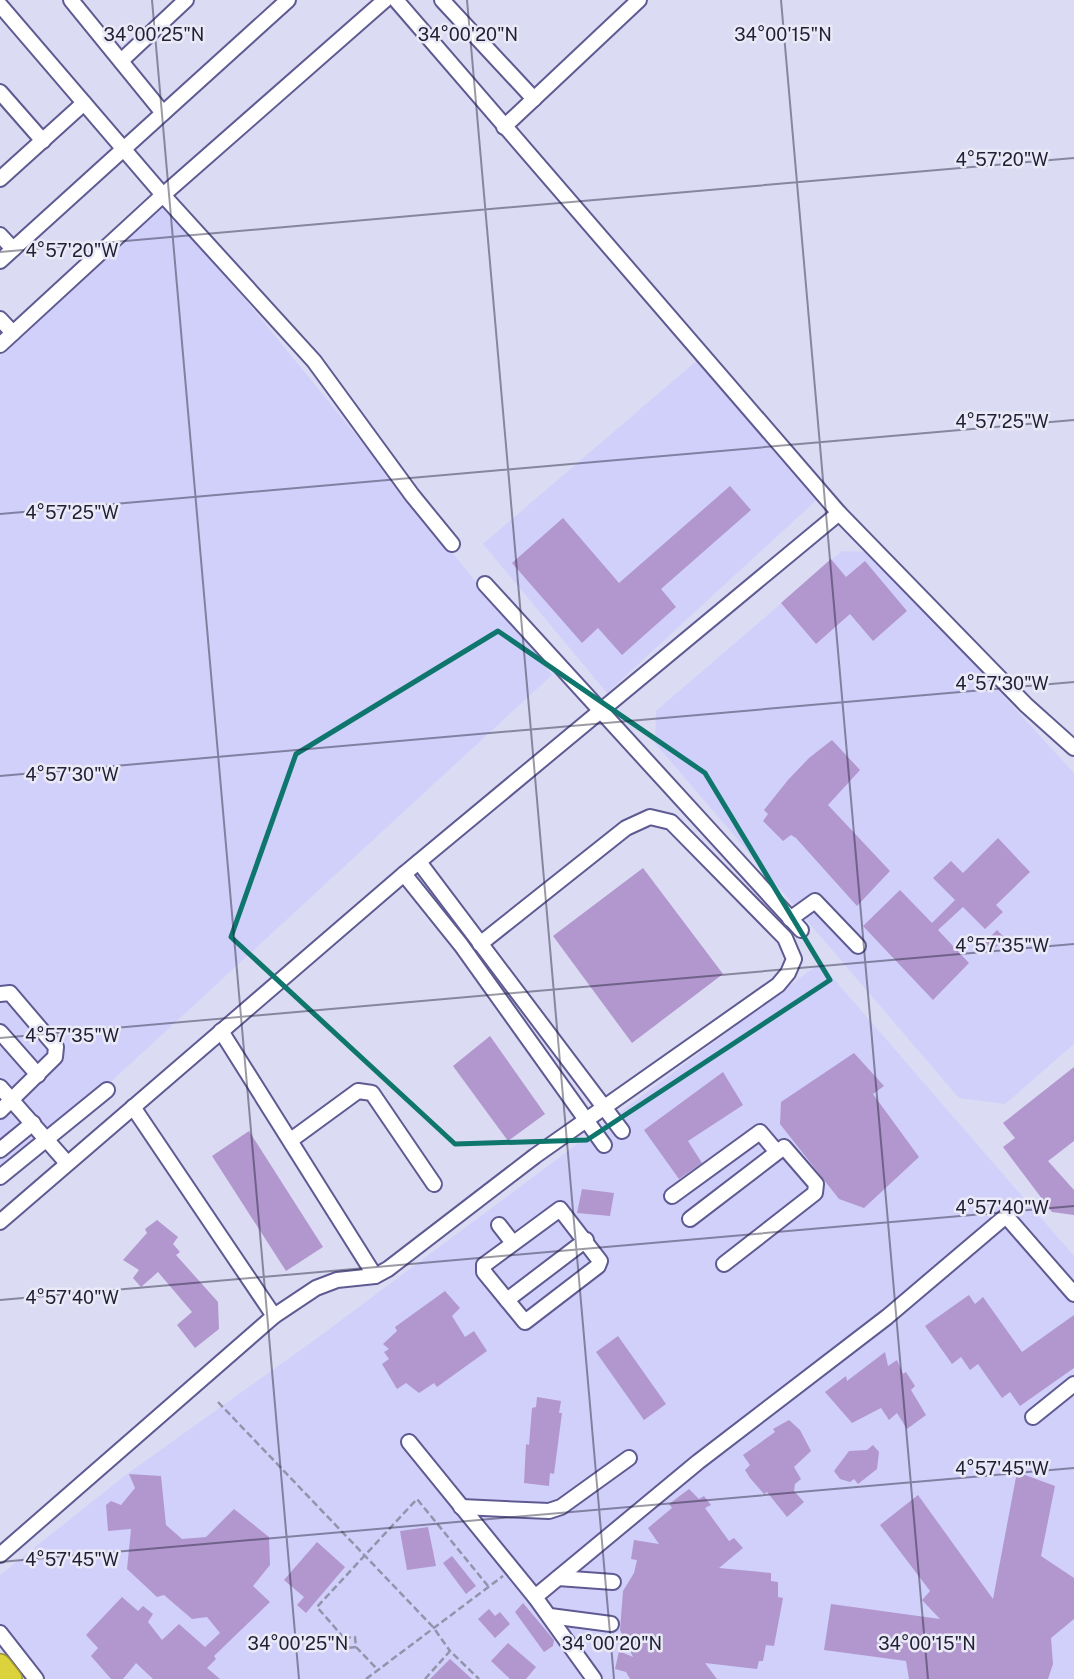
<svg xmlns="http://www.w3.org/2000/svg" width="1074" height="1679" font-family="'Public Sans',sans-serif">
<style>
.built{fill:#d1d0fa}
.building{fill:#b197ce}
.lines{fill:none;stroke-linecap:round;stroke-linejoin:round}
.minor-casing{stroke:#5f5b92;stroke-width:18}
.highway-casing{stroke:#9b943a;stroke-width:24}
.path{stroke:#9393ab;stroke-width:2.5;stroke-dasharray:7 3.5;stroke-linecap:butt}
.minor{stroke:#fff;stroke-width:14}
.highway{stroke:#dcd33c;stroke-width:21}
.marked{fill:none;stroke:#0f766e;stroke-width:5;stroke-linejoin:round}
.ticks{fill:none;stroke:#222037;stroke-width:2;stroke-opacity:0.45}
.ticks-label{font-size:18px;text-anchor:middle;fill:#222037;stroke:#eae9f6;stroke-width:5;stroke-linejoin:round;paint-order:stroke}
</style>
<rect width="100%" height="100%" fill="#dbdbf4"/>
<g class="built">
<path d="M164,200L552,675L0,1184V355Z"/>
<path d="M700,358L823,494L607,693L483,544Z"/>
<path d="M842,551L871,552L1074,773V1044L1005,1104L959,1098L655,743L656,711Z"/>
<path d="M820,963L1074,1256V1679H40L0,1628V1575L127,1474L316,1339Z"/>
</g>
<g class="building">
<path d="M730,486L751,510L661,589L676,607L622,655L598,628L582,643L512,563L563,518L619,583Z"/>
<path d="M831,559L846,577L865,561L907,611L873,641L850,614L816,644L781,603Z"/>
<path d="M832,740L860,770L828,805L890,871L857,906L796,838L791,835L783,841L763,821L768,814L764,810L788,780L809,758Z"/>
<path d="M998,838L1030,872L996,905L1003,912L985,929L963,907L938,930L969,963L933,1000L863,926L900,890L932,923L955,900L933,878L951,861L963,873Z"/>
<path d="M643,868L723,974L632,1043L553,936Z"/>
<path d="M997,930L1005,938L992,951L984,943Z"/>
<path d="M490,1036L545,1114L508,1141L453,1066Z"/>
<path d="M854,1053L884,1086L873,1094L919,1157L864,1208L839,1199L780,1124L781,1102Z"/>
<path d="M1074,1067V1141L1048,1161L1074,1190V1215L1052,1212L1003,1147L1015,1138L1003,1123Z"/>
<path d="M723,1072L743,1105L688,1141L702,1163L679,1179L644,1130Z"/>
<path d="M249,1131L323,1247L286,1271L212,1156Z"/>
<path d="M582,1189L614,1193L610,1216L577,1213Z"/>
<path d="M157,1220L178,1237L173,1244L180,1252L176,1255L218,1302L219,1329L195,1348L177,1325L192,1312L158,1272L141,1287L133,1278L139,1270L123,1260L147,1233L145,1229Z"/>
<path d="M445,1291L460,1308L452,1316L465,1337L474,1331L487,1351L437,1387L434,1383L419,1393L406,1383L397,1389L382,1364L389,1359L384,1352L389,1349L383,1344L397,1331L395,1327Z"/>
<path d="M969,1295L975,1304L983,1297L1022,1352L1074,1315V1368L1020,1406L1010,1392L1002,1398L978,1364L970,1370L961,1357L952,1364L925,1326Z"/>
<path d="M618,1336L666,1404L644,1420L596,1352Z"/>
<path d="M885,1352L888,1366L897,1360L903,1374L906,1372L915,1386L911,1390L926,1415L907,1429L897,1413L889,1420L881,1408L852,1423L825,1392L846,1376L847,1381Z"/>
<path d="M537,1397L561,1401L559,1413H562L554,1474L550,1473L549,1486L524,1483L526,1444L529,1445L532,1408L536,1407Z"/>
<path d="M789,1420L800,1430L811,1451L794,1467L801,1479L795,1484L794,1491L804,1502L787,1517L767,1492L764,1494L750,1478L745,1470L750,1465L743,1455L775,1432L773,1429Z"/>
<path d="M873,1445L879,1452L877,1469L858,1484L854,1479L850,1482L840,1479L834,1471L849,1451L867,1450Z"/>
<path d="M1017,1472L1055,1486L1041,1556L1074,1578V1619L1051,1638L1053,1664L1048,1679H909L906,1661L824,1650L831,1604L940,1619L922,1600L930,1591L880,1525L918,1495L993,1599Z"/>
<path d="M129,1474L161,1476L166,1525L182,1539L206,1537L234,1509L269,1537L270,1565L253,1586L270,1602L214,1656L216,1659L207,1668L220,1679H153L136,1663L123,1679H111L91,1656L98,1648L86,1635L122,1597L138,1611L143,1606L153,1614L148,1622L162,1640L179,1624L205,1647L220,1633L207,1617L192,1619L164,1595L157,1597L127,1569L131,1529L108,1531L106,1505L111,1501L121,1505L135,1488Z"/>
<path d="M689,1489L699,1499L704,1496L711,1505L705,1508L729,1541L734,1538L743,1548L719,1568L771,1573V1581L778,1582V1597L783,1598L774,1646L766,1645L763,1661H759L757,1669L705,1663L717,1679H630L626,1672L615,1669L619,1651L633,1657L620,1630L623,1591L634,1573L637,1560L631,1559L634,1540L659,1544L648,1528L672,1508L669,1504Z"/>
<path d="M428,1527L436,1566L407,1570L400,1531Z"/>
<path d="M317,1542L345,1567L306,1613L297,1605L304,1597L284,1580Z"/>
<path d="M452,1556L476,1586L466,1594L443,1563Z"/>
<path d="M523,1603L554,1640L553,1646L544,1652L515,1612Z"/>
<path d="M489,1609L495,1616L500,1612L510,1624L495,1638L478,1619Z"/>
<path d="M508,1643L536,1667L526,1679H510L491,1661Z"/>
<path d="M450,1659L472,1679H430Z"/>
</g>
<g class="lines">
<defs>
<g id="minor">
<path d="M71,0L163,113"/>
<path d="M396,0L839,513L1026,705L1074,748"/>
<path d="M442,0L534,99"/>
<path d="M0,5L163,195L314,361L412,495L452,544"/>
<path d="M121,61L186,0"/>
<path d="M0,92L43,141"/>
<path d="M504,127L639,0"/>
<path d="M0,179L84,103"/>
<path d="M0,235L13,249"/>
<path d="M0,261L288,0"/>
<path d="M0,319L13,333"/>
<path d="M0,345L163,195L385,0"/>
<path d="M485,584L801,930"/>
<path d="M419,862L622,1131"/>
<path d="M404,874L461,945L604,1145"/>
<path d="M790,919L815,901L858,946"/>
<path d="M0,994L10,993L56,1047L55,1057L0,1111"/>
<path d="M221,1031L375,1276"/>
<path d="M0,1032L38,1075"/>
<path d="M0,1087L67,1163"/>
<path d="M291,1140L358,1091L372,1093L434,1184"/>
<path d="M0,1150L33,1123"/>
<path d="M0,1177L107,1090"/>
<path d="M672,1196L760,1132L777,1152"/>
<path d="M560,1209L600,1261L598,1266L525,1322L484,1272V1265Z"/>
<path d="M690,1219L784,1147L816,1184L815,1193L724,1264"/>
<path d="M0,1222L404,874L839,513"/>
<path d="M499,1225L513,1243"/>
<path d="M507,1300L586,1240"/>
<path d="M274,1316L316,1288L337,1280L375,1276L388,1269L535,1156L778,985L788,973L794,959L785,938L671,822L650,817L626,828L480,944"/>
<path d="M1033,1417L1074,1384"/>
<path d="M409,1442L535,1597"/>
<path d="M461,1507L549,1511L561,1507L629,1458"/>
<path d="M0,1555L274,1316L133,1107"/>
<path d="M558,1578L613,1582"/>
<path d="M550,1616L611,1624"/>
<path d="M0,1633L36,1679"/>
<path d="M594,1679L535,1597L698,1462L887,1317L1006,1216L1074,1294"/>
</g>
<path id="highway" d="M0,1665L11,1679"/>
</defs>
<use href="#minor" class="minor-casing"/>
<use href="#highway" class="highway-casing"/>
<g class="path">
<path d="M218,1402L433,1627L450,1651"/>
<path d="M344,1638L317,1607L417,1499L488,1586"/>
<path d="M356,1647L345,1648L344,1638L355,1637L356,1647L378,1670"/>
<path d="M366,1679L503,1576"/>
<path d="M425,1679L450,1651L479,1679"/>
</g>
<use href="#minor" class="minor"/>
<use href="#highway" class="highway"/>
</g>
<path class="marked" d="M498,631L705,773L830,980L587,1140L455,1144L231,937L296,754Z"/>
<path class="ticks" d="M152,0L299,1679M467,0L614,1679M781,0L928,1679M0,252L1074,158M0,514L1074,420M0,776L1074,682M0,1038L1074,944M0,1300L1074,1206M0,1562L1074,1468"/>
<g class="ticks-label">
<text x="154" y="41">34°00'25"N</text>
<text x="468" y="41">34°00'20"N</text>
<text x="783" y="41">34°00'15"N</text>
<text x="1002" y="166">4°57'20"W</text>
<text x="72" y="257">4°57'20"W</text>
<text x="1002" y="428">4°57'25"W</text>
<text x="72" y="519">4°57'25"W</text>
<text x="1002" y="690">4°57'30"W</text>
<text x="72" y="781">4°57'30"W</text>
<text x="1002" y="952">4°57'35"W</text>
<text x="72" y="1042">4°57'35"W</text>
<text x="1002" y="1214">4°57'40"W</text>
<text x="72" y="1304">4°57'40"W</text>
<text x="1002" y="1475">4°57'45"W</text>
<text x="72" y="1566">4°57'45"W</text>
<text x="298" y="1650">34°00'25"N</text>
<text x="612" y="1650">34°00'20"N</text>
<text x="927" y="1650">34°00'15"N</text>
</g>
</svg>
